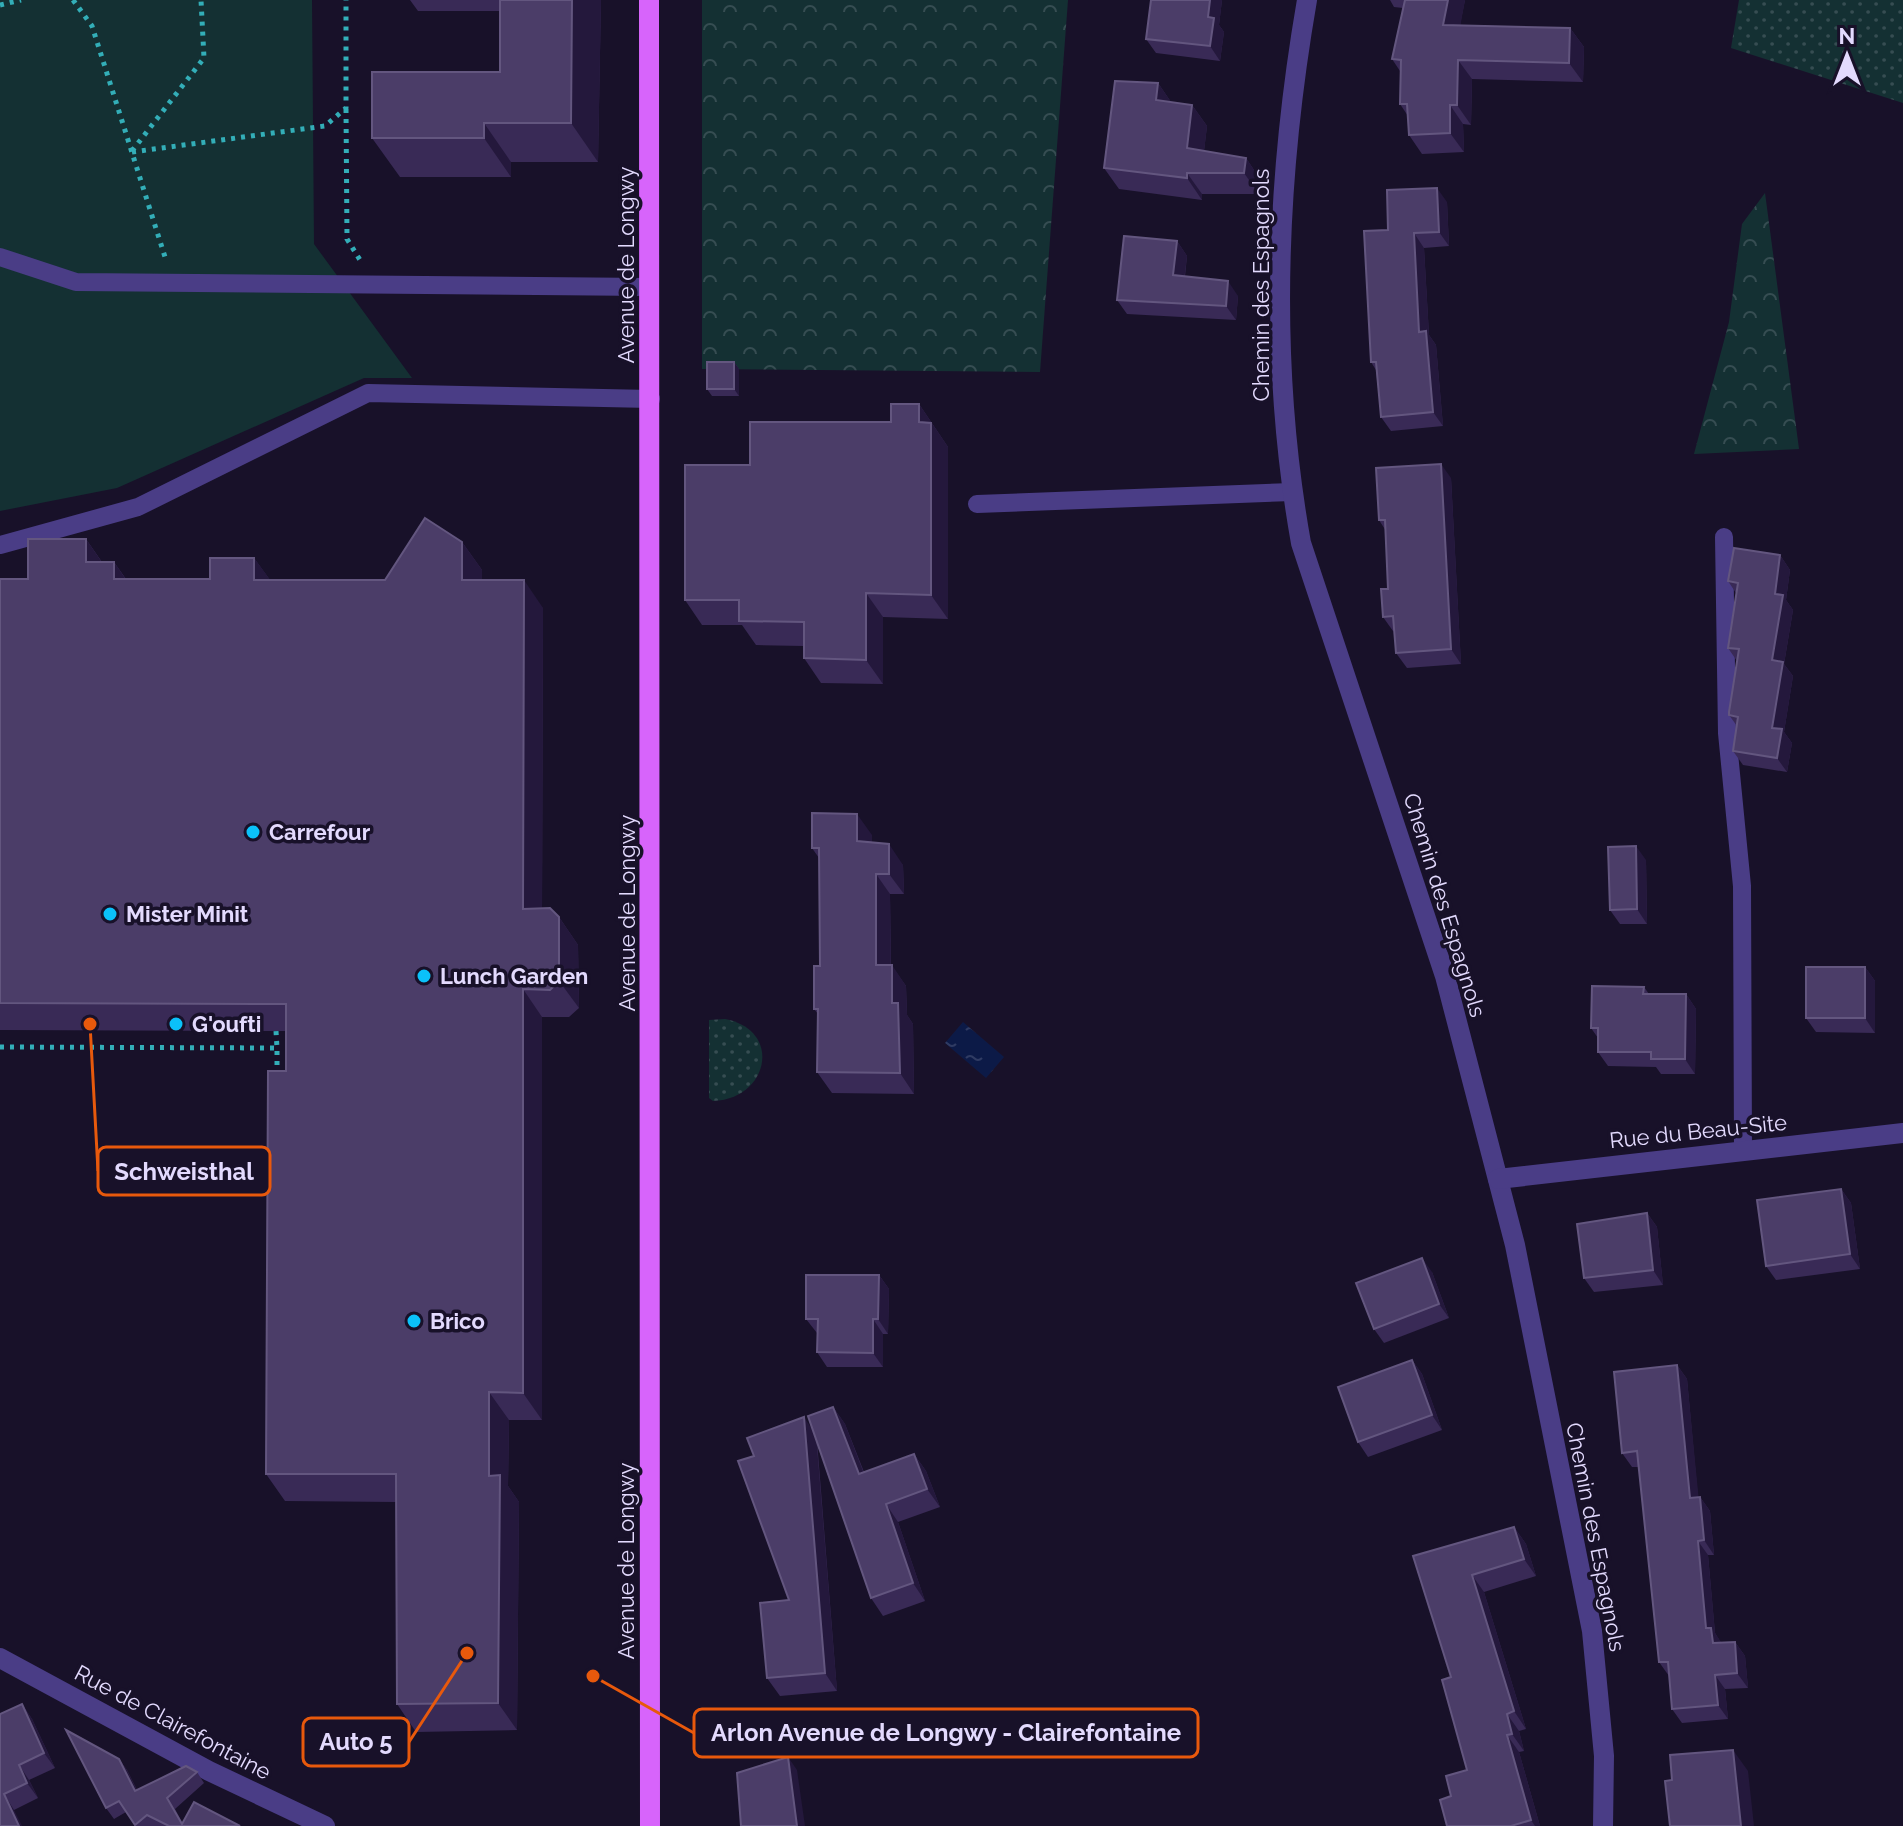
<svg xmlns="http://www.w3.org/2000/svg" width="1903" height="1826" font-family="Raleway,sans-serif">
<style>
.grass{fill:url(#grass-dots)}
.forest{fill:url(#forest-crowns)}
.park{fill:#143033}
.water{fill:url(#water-ripples)}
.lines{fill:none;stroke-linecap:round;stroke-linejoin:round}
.path{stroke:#33aeb8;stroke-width:5;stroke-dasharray:4 6;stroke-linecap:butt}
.lane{stroke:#4a3d86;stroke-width:18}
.street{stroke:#4a3d86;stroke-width:20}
.primary{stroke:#d764fb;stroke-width:20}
.wall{fill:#392a56}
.shaded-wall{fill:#24183c}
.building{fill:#4b3d68;stroke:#63567f;stroke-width:2}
.poi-dot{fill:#0bc1f9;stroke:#181129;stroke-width:3}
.labels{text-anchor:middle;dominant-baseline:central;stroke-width:7;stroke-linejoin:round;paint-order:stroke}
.street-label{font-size:22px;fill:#e3dafe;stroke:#181129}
.poi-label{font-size:22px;font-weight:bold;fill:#e3dafe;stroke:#181129;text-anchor:start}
.leader{fill:none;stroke:#e8590c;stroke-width:3}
.callout-dot{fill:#e8590c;stroke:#181129;stroke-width:3}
.callout{fill:#181129;stroke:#e8590c;stroke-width:3}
.callout-label{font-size:24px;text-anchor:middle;font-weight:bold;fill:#e3dafe}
</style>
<defs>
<pattern id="grass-dots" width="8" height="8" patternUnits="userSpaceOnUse" patternTransform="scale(2)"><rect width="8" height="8" fill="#143033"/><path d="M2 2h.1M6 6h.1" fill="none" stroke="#364d52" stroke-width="1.8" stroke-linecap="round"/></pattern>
<pattern id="forest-crowns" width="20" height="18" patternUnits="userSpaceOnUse" patternTransform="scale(2)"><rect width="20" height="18" fill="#143033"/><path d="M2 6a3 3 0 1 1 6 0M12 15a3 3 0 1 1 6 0" fill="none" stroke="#364d52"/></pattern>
<pattern id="water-ripples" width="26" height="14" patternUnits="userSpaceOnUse" patternTransform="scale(2)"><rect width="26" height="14" fill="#0c1a47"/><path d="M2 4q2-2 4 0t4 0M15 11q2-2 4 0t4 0" fill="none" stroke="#2f3b63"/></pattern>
</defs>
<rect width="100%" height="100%" fill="#181129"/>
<g class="grass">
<path d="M1739,0H1903V103L1731,48Z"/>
<path d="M725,1019C783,1030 769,1099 713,1101L709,1098V1020Z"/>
</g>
<g class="forest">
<path d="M702,0H1068L1040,372L702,369Z"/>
<path d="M1765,193L1799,449L1694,454L1729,322L1742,224Z"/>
</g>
<path class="park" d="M0,0H312L314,244L412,378H364L117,488L0,511Z"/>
<path class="water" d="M963,1022L1004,1057L986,1078L945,1043Z"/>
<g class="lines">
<g class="path">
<path d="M73,0L92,26L165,257"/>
<path d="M0,5L21,0"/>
<path d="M346,109L347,239L360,260"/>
<path d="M132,151L204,58L201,0"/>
<path d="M132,152L325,126L346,108V0"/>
<path d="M0,1047L277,1048L276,1031"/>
<path d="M277,1075V1048"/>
</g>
<g class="lane">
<path d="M0,257L76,282L650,287"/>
<path d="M977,504L1292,492"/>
<path d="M1724,537L1727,733L1742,886L1743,1150"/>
<path d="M0,545L138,507L368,393L651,399"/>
</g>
<g class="street">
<path d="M1307,0C1276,179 1269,364 1301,543L1445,976L1515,1245L1592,1631L1604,1756L1603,1826"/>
<path d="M1498,1179L1903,1133"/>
<path d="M0,1658L209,1771L325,1826"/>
</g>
<path class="primary" d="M649,0L650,1826"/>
</g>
<g class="wall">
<path d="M410,0H601L598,162H511V177H400L372,138L500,72V11H418Z"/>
<path d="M1151,0H1222L1219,25L1224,32L1220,61L1156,53L1146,39Z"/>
<path d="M1390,0H1465L1460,25L1570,28L1584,47L1583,82L1472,79L1471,125L1463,124L1464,152L1422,154L1409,135L1408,116L1400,104V71L1392,59L1403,8L1394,7Z"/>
<path d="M1158,83L1171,102L1192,105L1207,126L1204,151L1246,158L1260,179L1259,194H1202V200L1119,189L1104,168Z"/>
<path d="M1447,202L1449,246L1424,248L1429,335L1436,345L1443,426L1391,431L1381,417L1376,370L1371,362L1388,230Z"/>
<path d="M1177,241L1187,256L1185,276L1238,296L1236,320L1127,314L1117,300Z"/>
<path d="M734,362L739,369V396H712L707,389Z"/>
<path d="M919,404L948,447V619L883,617V684L821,683L804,658V646L756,645L742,625H702L685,600L750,465L891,422Z"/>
<path d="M1451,478L1461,664L1407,668L1396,653L1395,631H1393L1383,617L1388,589L1386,531L1379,520Z"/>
<path d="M86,539L102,562H114L126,579H210L254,558L270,580H385L462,542L482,570V580L543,608L542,908L559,917L578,945L579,1008L569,1017H542V1420H509L508,1486L519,1502L517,1730L416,1732L397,1704L396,1502L285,1501L266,1474L286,1071V1031L0,1030V579H28Z"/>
<path d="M1780,555L1790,570L1786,600L1793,610L1784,664L1793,676L1784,732L1792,743L1787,772L1743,765L1733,751L1737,726L1729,715L1737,661L1728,648L1736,593L1728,581Z"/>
<path d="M872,835V843L903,865L904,894H890L891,965L906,986L907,1015L913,1024L914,1094L832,1093L817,1072L818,1014L814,1009L820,966L819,858L812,848Z"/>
<path d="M1646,860L1647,924H1620L1610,910Z"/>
<path d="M1865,967L1875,981V1033L1816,1032L1806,1018Z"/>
<path d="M1644,987L1649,994H1686L1696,1009L1695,1074H1661L1656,1067L1608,1066L1598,1052V1038L1591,1028Z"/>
<path d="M1841,1189L1851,1203L1860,1269L1776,1280L1766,1266Z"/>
<path d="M1647,1213L1657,1227L1663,1285L1594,1292L1584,1278Z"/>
<path d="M1432,1272L1449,1318L1384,1343L1374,1329Z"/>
<path d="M879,1275L889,1289L888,1334H883V1367H827L817,1352V1333L806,1319Z"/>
<path d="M1412,1360L1422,1374L1442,1430L1368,1457L1358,1442Z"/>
<path d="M1677,1365L1687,1379L1698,1497H1700L1710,1511L1714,1555H1708L1715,1633L1721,1643L1735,1642L1745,1656L1748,1688L1725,1689L1728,1719L1682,1723L1672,1709L1669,1676L1659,1662L1639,1467H1632L1622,1453Z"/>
<path d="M833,1407L845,1424L864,1472L914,1454L926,1471L940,1507L898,1522L925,1601L883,1616L871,1598L817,1441L837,1691L780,1696L767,1678L789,1600L754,1456L813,1430Z"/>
<path d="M1514,1527L1526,1544L1536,1576L1484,1592L1526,1729L1519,1731L1524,1751L1519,1752L1540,1826H1447L1451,1796L1467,1770L1451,1677L1413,1556Z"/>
<path d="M22,1704L32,1719L55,1768L29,1780L38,1798L14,1810L0,1826L2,1713Z"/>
<path d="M119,1759L127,1770L137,1790L197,1772L204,1783L175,1809L182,1822L240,1826H136L126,1812L114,1819L106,1808Z"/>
</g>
<g class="shaded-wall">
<path d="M572,0H601L598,162L571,123Z"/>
<path d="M1210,0H1222L1219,25L1224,32L1220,61L1210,46L1208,17Z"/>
<path d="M1448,0H1465L1457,44L1443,25Z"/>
<path d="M1570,28L1584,47L1583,82L1569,63Z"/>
<path d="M1458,60L1472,79L1471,125L1457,105Z"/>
<path d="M1158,83L1173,105L1156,100Z"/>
<path d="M1192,105L1207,126L1202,169L1187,148Z"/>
<path d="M1450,105L1463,124L1464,152L1450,133Z"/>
<path d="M484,123L511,162V177L484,138Z"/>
<path d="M1246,158L1260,179L1259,194L1244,173Z"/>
<path d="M1187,173L1202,194V200L1187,178Z"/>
<path d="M1437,188L1447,202L1449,246L1439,232Z"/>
<path d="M1414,233L1424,248L1429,335L1436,345L1443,426L1433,412L1419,332Z"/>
<path d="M1177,241L1187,256L1183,289L1173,275Z"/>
<path d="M1228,281L1238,296L1236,320L1226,306Z"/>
<path d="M734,362L739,369V396L734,389Z"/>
<path d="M919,404L948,447V619L931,595L919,422Z"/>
<path d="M1441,464L1451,478L1461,664L1451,649Z"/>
<path d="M86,539L105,567L86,562Z"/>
<path d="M462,542L482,570V607L462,580Z"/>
<path d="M1780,555L1790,570L1786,600L1793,610L1784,664L1793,676L1784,732L1792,743L1787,772L1777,758L1772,728V660L1775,594Z"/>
<path d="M254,558L274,585L254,580Z"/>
<path d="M114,562L133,590L114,579Z"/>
<path d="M524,580L543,608L542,936L523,909Z"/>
<path d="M866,593L883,617V684L866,660Z"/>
<path d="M857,814L872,835V862L857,841Z"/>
<path d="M889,844L903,865L904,894L889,874Z"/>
<path d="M1636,846L1646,860L1647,924L1637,909Z"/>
<path d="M876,874L890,894L891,986L876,965Z"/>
<path d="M559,917L578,945L579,1008L559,981Z"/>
<path d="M892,965L906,986L907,1015L913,1024L914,1094L900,1073L892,1003Z"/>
<path d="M1865,967L1875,981V1033L1865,1018Z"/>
<path d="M523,989L542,1017V1420L523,1393Z"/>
<path d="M1686,994L1696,1009L1695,1074L1685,1059Z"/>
<path d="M1841,1189L1851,1203L1860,1269L1850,1254Z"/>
<path d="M1647,1213L1657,1227L1663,1285L1653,1270Z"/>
<path d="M1422,1258L1432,1272L1449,1318L1439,1304Z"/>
<path d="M879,1275L889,1289L888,1334L878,1319Z"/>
<path d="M873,1319L883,1334V1367L873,1353Z"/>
<path d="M1412,1360L1422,1374L1442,1430L1432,1415Z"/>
<path d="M1677,1365L1687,1379L1700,1512L1690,1498Z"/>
<path d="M489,1392L509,1420L508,1486L519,1502L517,1730L498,1703L489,1476Z"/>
<path d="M833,1407L845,1424L871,1492L859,1474Z"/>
<path d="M804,1417L816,1435L837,1691L825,1673Z"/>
<path d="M914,1454L926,1471L940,1507L927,1489Z"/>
<path d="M1700,1497L1710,1511L1714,1555L1704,1540Z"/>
<path d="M886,1504L898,1522L925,1601L913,1583Z"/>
<path d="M1514,1527L1526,1544L1536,1576L1524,1559Z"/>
<path d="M1698,1541L1708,1555L1715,1633L1721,1642L1723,1658L1713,1643L1706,1628Z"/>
<path d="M1472,1575L1484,1592L1526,1729L1514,1711Z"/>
<path d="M1735,1642L1745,1656L1748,1688L1737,1673Z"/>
<path d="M1715,1675L1725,1689L1728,1719L1718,1705Z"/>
<path d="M22,1704L32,1719L55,1768L44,1753Z"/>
<path d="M1507,1714L1519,1731L1524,1751L1512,1734Z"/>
<path d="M1507,1735L1519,1752L1540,1826H1535L1531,1820Z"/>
<path d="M1733,1750L1748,1771L1754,1826H1741Z"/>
<path d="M788,1757L797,1770L805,1826H797Z"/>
<path d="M119,1759L127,1770L143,1802L135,1791Z"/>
<path d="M19,1765L29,1780L38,1798L27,1783Z"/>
<path d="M4,1794L14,1810L22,1826H19Z"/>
</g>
<g class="building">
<path d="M500,0H572L571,123H484V138H372V72H500Z"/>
<path d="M1151,0H1210L1208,17L1214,18L1210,46L1146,39Z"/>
<path d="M1405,0H1448L1443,25L1570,28L1569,63L1458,60L1457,105H1450V133L1409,135L1407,104H1400L1401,60L1392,59Z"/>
<path d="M1115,81L1158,83L1156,100L1192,105L1187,148L1246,158L1244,173H1187V178L1104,168Z"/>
<path d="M1437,188L1439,232L1414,233L1419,332L1426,331L1433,412L1381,417L1376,362H1371L1364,231L1388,230L1387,190Z"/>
<path d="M1124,236L1177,241L1173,275L1228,281L1226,306L1117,300Z"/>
<rect x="707" y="362" width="27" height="27"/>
<path d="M891,404H919V422L931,423V595L866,593V660L804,658V622L739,621V600H685V465H750V422H891Z"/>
<path d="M1441,464L1451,649L1396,653L1393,616L1383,617L1381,589H1388L1385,520H1379L1376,468Z"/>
<path d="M425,518L462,542V580H524L523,909L550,908L559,917V981L550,990L523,989V1393L489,1392V1476L500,1475L498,1703L397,1704L396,1474H266L268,1071H286V1004L0,1003V579H28V539H86V562H114V579H210V558H254V580H385Z"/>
<path d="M1734,548L1780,555L1775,594L1783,595L1772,660L1783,662L1772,728L1782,729L1777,758L1733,751L1738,717L1729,715V712L1739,649L1728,648L1738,583L1728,581Z"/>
<path d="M812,813L857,814V841L889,844V874H876V965H892V1003H898L900,1073L817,1072L818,1009H814V966H820L819,848H812Z"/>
<path d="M1636,846L1637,909L1610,910L1608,847Z"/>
<rect x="1806" y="967" width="59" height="51"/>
<path d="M1592,986L1644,987L1643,994H1686L1685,1059H1651V1052H1598V1028H1591Z"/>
<path d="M1841,1189L1850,1254L1766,1266L1757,1200Z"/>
<path d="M1647,1213L1653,1270L1584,1278L1577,1224Z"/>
<path d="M1422,1258L1439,1304L1374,1329L1356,1283Z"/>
<path d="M806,1275H879L878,1319H873V1353L817,1352L818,1319H806Z"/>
<path d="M1412,1360L1432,1415L1358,1442L1338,1387Z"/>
<path d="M1677,1365L1690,1498L1700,1497L1704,1540L1698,1541L1706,1628H1711L1713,1643L1735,1642L1737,1673L1715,1675L1718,1705L1672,1709L1668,1662H1659L1637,1451L1622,1453L1614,1372Z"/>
<path d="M833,1407L859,1474L914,1454L927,1489L886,1504L913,1583L871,1598L808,1416Z"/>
<path d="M804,1417L825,1673L767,1678L760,1603L789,1600L738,1461L754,1456L747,1438Z"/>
<path d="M1514,1527L1524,1559L1472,1575L1514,1711L1507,1714L1512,1734L1507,1735L1531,1820L1511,1826H1447L1440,1800L1451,1796L1446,1776L1467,1770L1442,1680L1451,1677L1413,1556Z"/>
<path d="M22,1704L44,1753L19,1765L27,1783L4,1794L19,1826H0V1714Z"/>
<path d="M66,1730L119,1759L135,1791L186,1766L197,1772L167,1798L182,1824L194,1802L240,1826H169L147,1815L135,1825L119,1801L106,1808Z"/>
<path d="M1733,1750L1741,1826H1670L1665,1781L1672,1780L1670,1755Z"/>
<path d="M788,1757L797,1826H741L737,1773Z"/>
</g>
<g class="poi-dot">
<circle cx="253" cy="832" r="8"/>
<circle cx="110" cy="914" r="8"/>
<circle cx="424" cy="976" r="8"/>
<circle cx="176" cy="1024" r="8"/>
<circle cx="414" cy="1321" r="8"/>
</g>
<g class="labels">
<g class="street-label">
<text transform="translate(626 265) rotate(-90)">Avenue de Longwy</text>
<text transform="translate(1261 285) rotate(-90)">Chemin des Espagnols</text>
<text transform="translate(1445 905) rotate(73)">Chemin des Espagnols</text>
<text transform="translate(627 913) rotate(-90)">Avenue de Longwy</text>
<text transform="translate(1698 1131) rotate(-6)">Rue du Beau-Site</text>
<text transform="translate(1596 1537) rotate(79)">Chemin des Espagnols</text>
<text transform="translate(626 1561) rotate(-90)">Avenue de Longwy</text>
<text transform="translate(173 1722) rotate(28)">Rue de Clairefontaine</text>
</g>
<g class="poi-label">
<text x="269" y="832">Carrefour</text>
<text x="126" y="914">Mister Minit</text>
<text x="440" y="976">Lunch Garden</text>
<text x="192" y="1024">G'oufti</text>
<text x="430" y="1321">Brico</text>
</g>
</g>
<path class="leader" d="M90 1024L98 1171M593 1676L694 1733M467 1653L409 1742"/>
<g class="callout-dot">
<circle cx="90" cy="1024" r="8"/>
<circle cx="593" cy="1676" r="8"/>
<circle cx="467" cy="1653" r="8"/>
</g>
<g class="callout">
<rect x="98" y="1147" width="172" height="48" rx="8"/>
<rect x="694" y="1709" width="504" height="48" rx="8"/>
<rect x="303" y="1718" width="106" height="48" rx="8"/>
</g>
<g class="callout-label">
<text x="184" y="1180">Schweisthal</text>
<text x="946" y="1741">Arlon Avenue de Longwy - Clairefontaine</text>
<text x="356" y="1750">Auto 5</text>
</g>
<g transform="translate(1847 56)" stroke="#181129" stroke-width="6" paint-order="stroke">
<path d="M0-6L14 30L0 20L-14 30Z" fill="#e3dafe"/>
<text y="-12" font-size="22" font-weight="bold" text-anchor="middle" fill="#e3dafe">N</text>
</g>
</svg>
